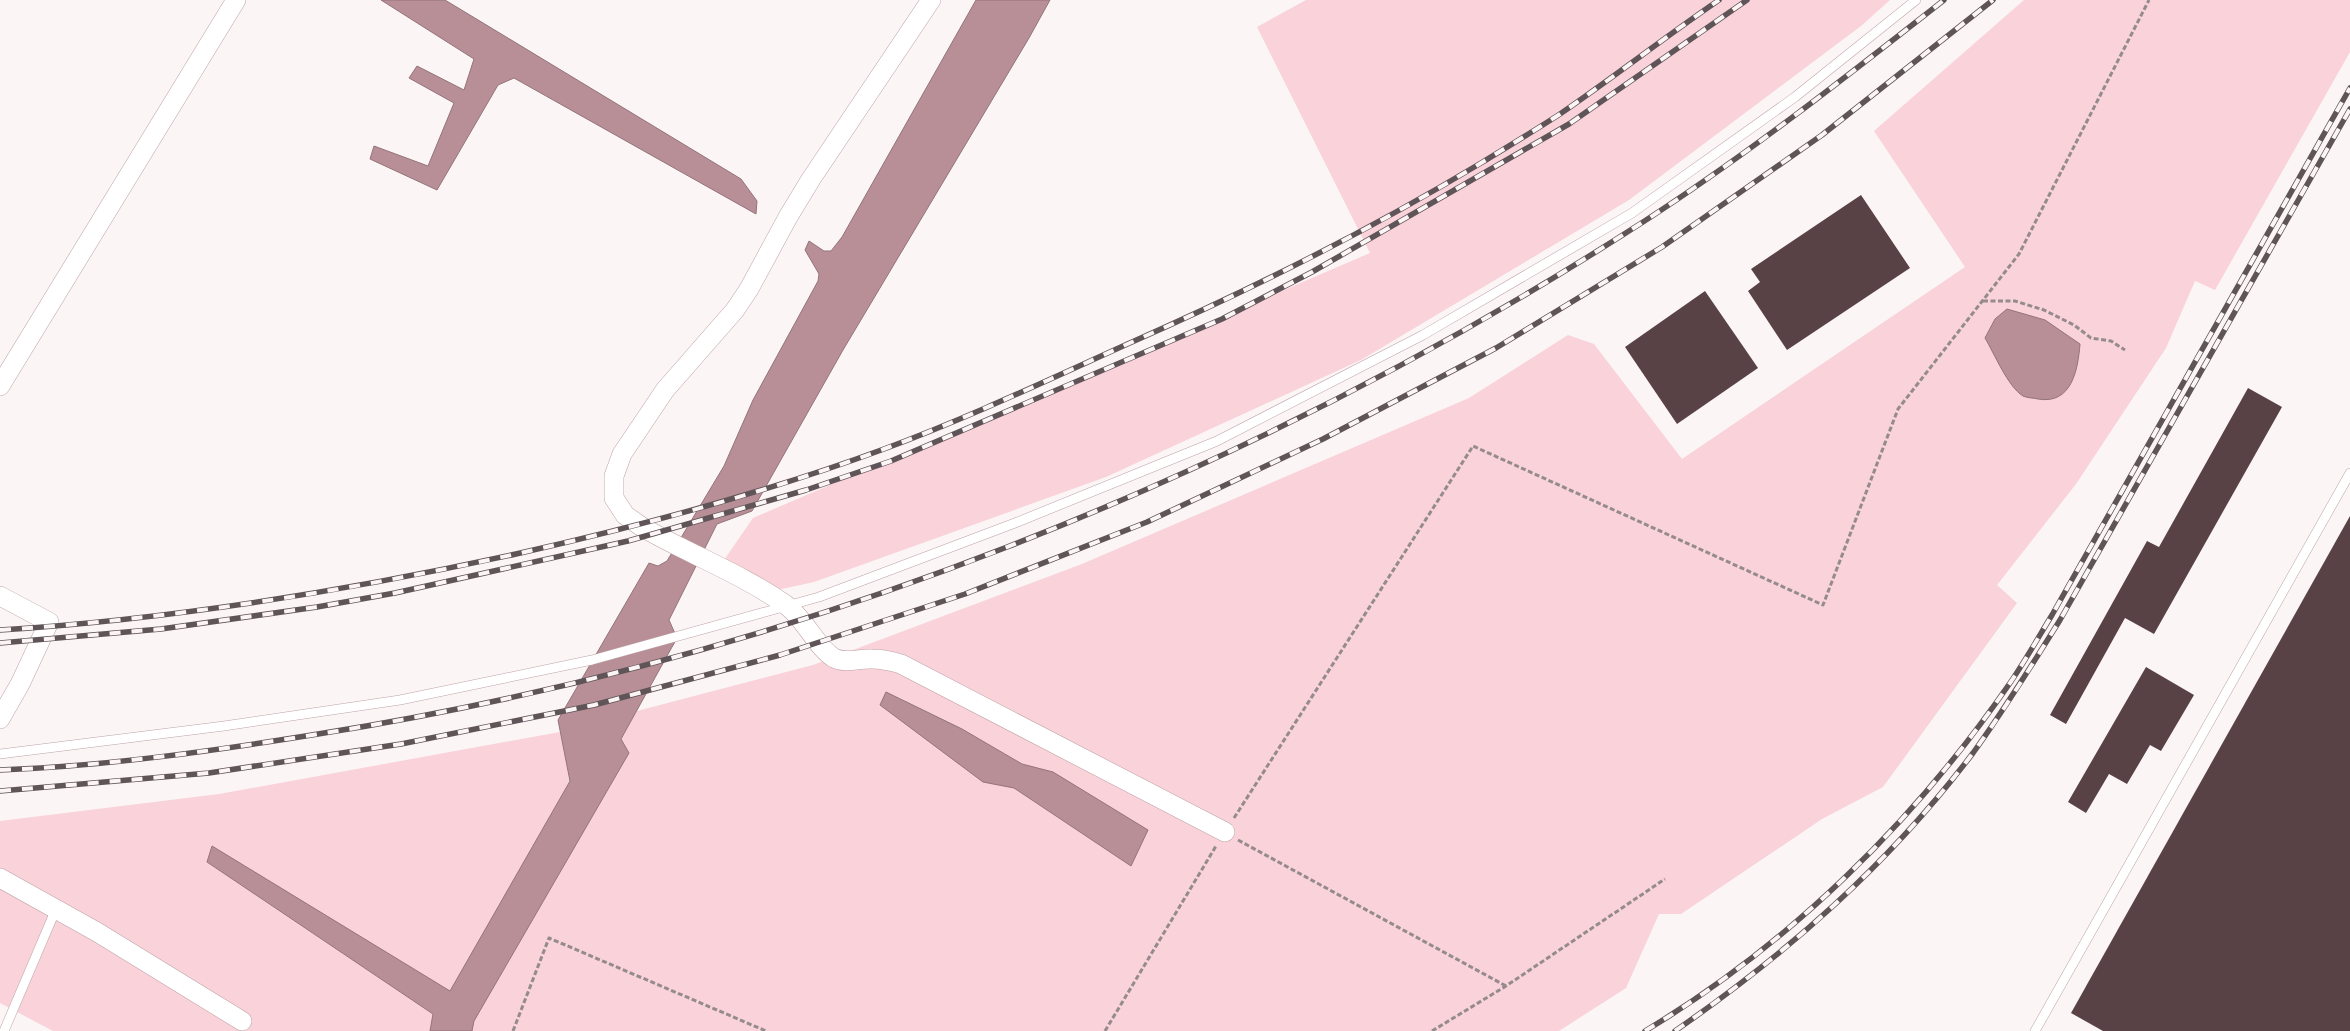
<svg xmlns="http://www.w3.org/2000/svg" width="2350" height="1031" font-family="Literata,serif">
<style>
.green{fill:#f9d2da}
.water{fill:#b88f97;stroke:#94737a}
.building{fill:#594246}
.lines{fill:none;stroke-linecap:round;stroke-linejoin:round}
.service-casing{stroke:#bea3a8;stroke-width:10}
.minor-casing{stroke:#bea3a8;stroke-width:20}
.path{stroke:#958b8d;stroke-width:3;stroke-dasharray:5 2.5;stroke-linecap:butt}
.service{stroke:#fff;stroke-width:9}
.minor{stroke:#fff;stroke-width:19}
.rail-casing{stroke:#5f5457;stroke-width:5.5}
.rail{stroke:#fbf5f6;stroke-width:4;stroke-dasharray:11;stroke-linecap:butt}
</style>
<rect width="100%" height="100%" fill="#fbf5f6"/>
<g class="green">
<path d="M1306,0H1890L1861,26L1629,200L1361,360L1106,477L814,582L777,590L724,560L753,518L1370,253L1257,27Z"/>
<path d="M2024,0H2350V52L2215,290L2195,281L2166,348L2076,484L1997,585L2017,603L1883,787L1822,819L1681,914H1659L1626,988L1559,1031H472L474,1021L629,753L621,739L637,711L813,665L1082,564L1469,398L1568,335L1594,344L1682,459L1965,267L1874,131Z"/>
<path d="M560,732L570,780L450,992L212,846L207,862L433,1014L430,1031H53L0,1003V821L219,794Z"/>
</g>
<g class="water">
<path d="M381,0H445L741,179L757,201L756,214L514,78L498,85L437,190L370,159L374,146L428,166L454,103L409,78L417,66L464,90L474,59Z"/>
<path d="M976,0H1050L1029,38L843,350L752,511L717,524L669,620L677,638L621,739L629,753L474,1021L472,1031H430L433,1014L207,862L212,846L450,991L570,781L558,720L649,563L658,566L667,561L724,466L753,400L818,281L819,274L805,250L809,241L824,251H831L842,237Z"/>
<path d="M2007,309L2045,320L2080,344C2078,369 2072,405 2038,399C2034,398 2027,398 2023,396C2008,387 1994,353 1985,338L1995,319Z"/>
<path d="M886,692L962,729L1022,764L1053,772L1148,830L1131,866L1014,788L983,782L880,705Z"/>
</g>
<g class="building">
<path d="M1861,195L1910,268L1787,350L1748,291L1760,282L1751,269Z"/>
<path d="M1705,291L1758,368L1677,424L1625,347Z"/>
<path d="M2248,388L2282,407L2154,634L2125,618L2066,724L2050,715L2147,541L2159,547Z"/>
<path d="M2350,516V1031H2103L2071,1013Z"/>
<path d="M2146,667L2194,695L2161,751L2150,745L2127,784L2109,774L2086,813L2068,802Z"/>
</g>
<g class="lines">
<defs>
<g id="service">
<path d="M0,754L224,726L400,700L592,660L819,597L1015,523L1217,441L1423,335L1632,213L1795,97L1916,0"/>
<path d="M4,1031L56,909"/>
<path d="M2035,1031L2350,473"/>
</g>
<g id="minor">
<path d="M931,0L811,179L788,217L749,289L735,310L665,390L622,454L614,476V498L625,515L642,527C689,554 742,574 786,605C805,619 817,648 834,658C846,664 859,658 872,659C882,659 891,661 901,664L1225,832"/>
<path d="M0,386L236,0"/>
<path d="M0,596L49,622L20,684L0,719"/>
<path d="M0,878L97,932L242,1021"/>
</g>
</defs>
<use href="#service" class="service-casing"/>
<use href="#minor" class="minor-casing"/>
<g class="path">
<path d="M1983,301H2015L2044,310L2074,325L2091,338L2111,341L2125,350"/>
<path d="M1234,818L1473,446L1823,605L1898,409L2019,254L2149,0"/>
<path d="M1238,840L1506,986"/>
<path d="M513,1031L549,938L766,1031"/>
<path d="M1105,1031L1216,846"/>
<path d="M1432,1031L1506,986L1665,879"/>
</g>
<use href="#service" class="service"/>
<use href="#minor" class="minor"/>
<defs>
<g id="rail">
<path d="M0,630C174,619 346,591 516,554C640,526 765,493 884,449C968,418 1050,379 1132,342C1252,289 1368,231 1481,163C1507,147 1534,131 1560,114C1614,77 1665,37 1719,0"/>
<path d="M0,643L161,629L317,607L395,593L628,541L806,490L891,461L1222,319L1312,272L1569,124L1747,0"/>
<path d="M0,770C106,766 213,751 318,734C789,660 1243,480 1643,222C1748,154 1846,77 1944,0"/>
<path d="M0,791L209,773L401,744L594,705L780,655L965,594L1147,522L1323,439L1496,348L1662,247L1822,135L1993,0"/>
<path d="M1645,1031C1790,944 1914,822 2010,683C2025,661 2038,638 2052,615L2350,88"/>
<path d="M1675,1031C1789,952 1889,864 1973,753C2004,710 2032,665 2060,620L2350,109"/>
</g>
</defs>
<use href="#rail" class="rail-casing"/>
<use href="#rail" class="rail"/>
</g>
</svg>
